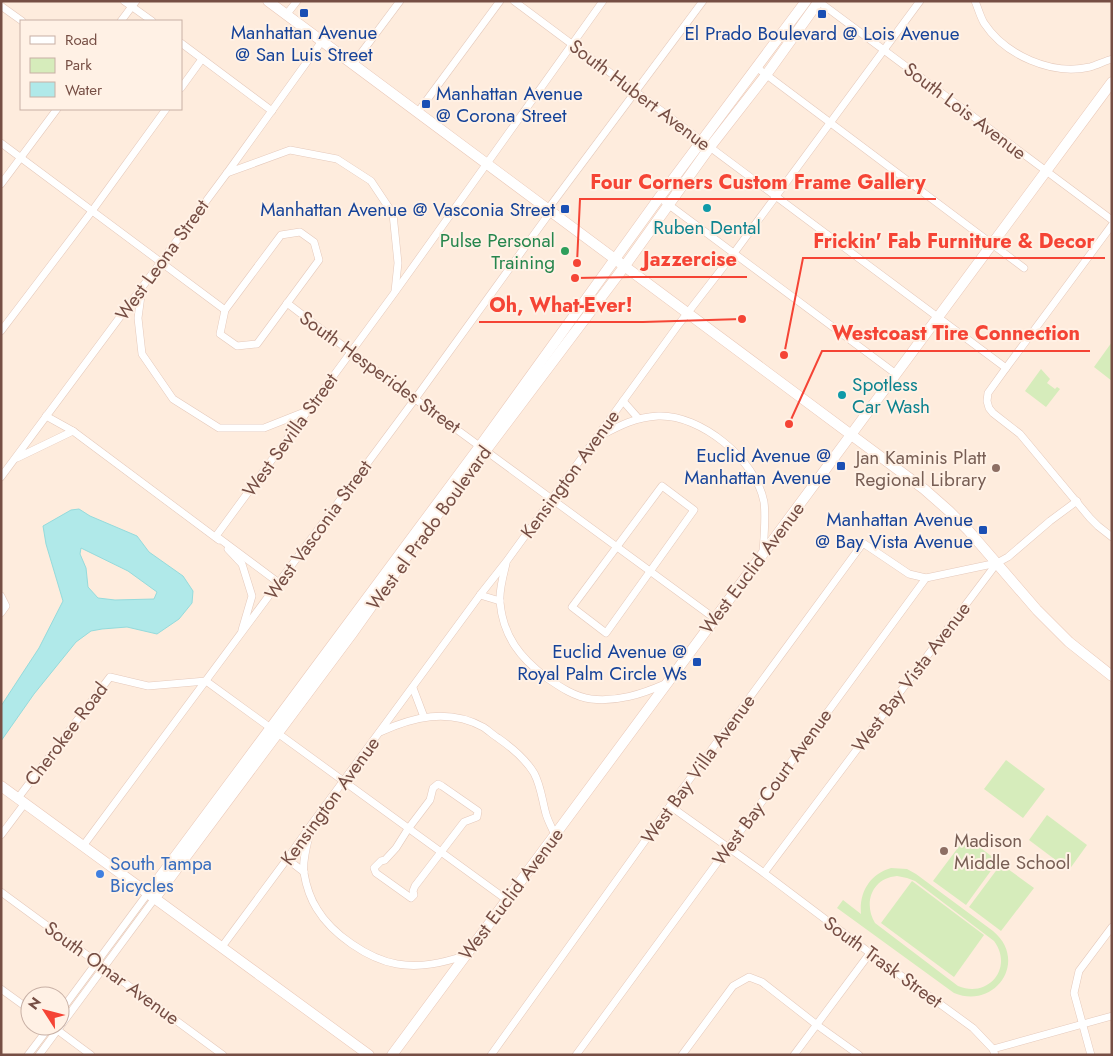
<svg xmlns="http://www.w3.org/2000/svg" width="1113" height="1056" font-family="Jost,sans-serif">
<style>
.green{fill:#d6ecbb;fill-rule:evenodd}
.water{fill:#b0e9e9;stroke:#95dbdc;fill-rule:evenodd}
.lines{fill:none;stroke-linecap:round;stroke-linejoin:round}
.street-casing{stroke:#e5c9bb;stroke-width:8}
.secondary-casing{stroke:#eac8b8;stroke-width:11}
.street{stroke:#fff;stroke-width:7}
.secondary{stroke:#fff;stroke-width:10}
.transit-dot{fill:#1a4fb4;stroke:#fff1e5;stroke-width:2}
.culture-dot{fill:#0f9aa8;stroke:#fff1e5;stroke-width:2}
.leisure-dot{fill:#2e9e5b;stroke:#fff1e5;stroke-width:2}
.education-dot{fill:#8d6e63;stroke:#fff1e5;stroke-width:2}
.shop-dot{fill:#3f7fe0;stroke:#fff1e5;stroke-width:2}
.labels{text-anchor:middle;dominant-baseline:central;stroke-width:4;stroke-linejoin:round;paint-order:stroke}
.transit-label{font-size:19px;fill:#164399;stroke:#fff1e5;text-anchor:end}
.street-label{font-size:19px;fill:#764e44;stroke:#fff1e5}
.culture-label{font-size:19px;fill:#0d838f;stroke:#fff1e5}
.leisure-label{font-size:19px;fill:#27864d;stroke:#fff1e5;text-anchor:end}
.education-label{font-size:19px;fill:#785e54;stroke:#fff1e5;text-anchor:end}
.shop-label{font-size:19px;fill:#366cbe;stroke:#fff1e5;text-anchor:start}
.leader{fill:none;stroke:#f54435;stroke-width:2}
.callout-dot{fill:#f54435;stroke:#fff1e5;stroke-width:2}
.callout-label{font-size:20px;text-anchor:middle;font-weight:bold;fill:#f54435;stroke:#fff1e5;stroke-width:4;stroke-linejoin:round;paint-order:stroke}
</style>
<rect width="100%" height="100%" fill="#feecdd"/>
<g class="green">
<path d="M1112,342V381L1094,367Z"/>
<path d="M1041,369L1050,379L1047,383L1055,389L1057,387L1060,389L1046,407L1025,391Z"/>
<path d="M1006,760L1045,789L1023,818L984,789Z"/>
<path d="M1047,815L1087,845L1069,870L1029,840Z"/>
<path d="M966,837L998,861L966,905L933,881Z"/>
<path d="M1001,864L1034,888L1001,931L969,907Z"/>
<path d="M891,868L907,869L916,874L993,931C1029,961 995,1010 954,993L837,908L843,900L861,914C859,892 870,874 891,868ZM897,876L907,878L915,881L994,941C1014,968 988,999 958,986L875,923C863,903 872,878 897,876Z"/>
<path d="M912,881L984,935L954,977L881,923Z"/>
</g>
<path class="water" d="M79,509L90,516L137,536L149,552L183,576L193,591L192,603L179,619L157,634L127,627L102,629L91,631L76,642L34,694L1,741V706L39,648L63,601L46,544L43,526L71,510ZM81,548L128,571L157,592L154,599L115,600L98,598L88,587L86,568L80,554Z"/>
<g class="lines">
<defs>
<g id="street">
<path d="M124,1L152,21"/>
<path d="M514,1L1006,368"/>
<path d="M818,1L1112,220"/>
<path d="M975,1C978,8 980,16 984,23C1005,55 1052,76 1090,67C1097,65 1105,61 1112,59"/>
<path d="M1,6L22,21"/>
<path d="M286,15L297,1"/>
<path d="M121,21L136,1"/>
<path d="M181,43L272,111"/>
<path d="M353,64L400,1"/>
<path d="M756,67L1024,268"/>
<path d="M181,88L202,59"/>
<path d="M418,112L500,1"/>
<path d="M1,143L225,310"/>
<path d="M227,173L290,150L337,159L371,181L393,214L398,263L395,291"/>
<path d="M1,184L57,109"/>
<path d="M665,202L896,374"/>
<path d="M548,209L703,1"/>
<path d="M1112,225L1006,368L988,393L987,401L989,408L993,413L1020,434L1090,518L1098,526L1112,537"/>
<path d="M300,232L314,242L319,260L257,344L237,346L220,334L225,310L281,235Z"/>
<path d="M142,288L138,318L142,354L173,399L219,428H264L307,411"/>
<path d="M287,303L351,352L714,618"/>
<path d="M1,331L92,211L166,109"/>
<path d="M623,401L638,418"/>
<path d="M46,416L73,431"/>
<path d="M600,436C619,426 636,417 658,416C701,414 756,460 764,502C766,516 764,538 763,552"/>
<path d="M17,458L73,431L219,540"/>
<path d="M1,477L227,173L322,41"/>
<path d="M662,486L694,510L606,633L572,607Z"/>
<path d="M228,549L242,564L252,596L242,630"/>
<path d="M506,564C503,576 499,590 500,602C503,636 520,658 547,678C560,687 575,697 591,699C618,702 642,694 665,684"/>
<path d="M279,583L216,536L395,292L603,1"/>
<path d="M480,595L500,601"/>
<path d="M1,596L6,606L1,613"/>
<path d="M413,688L424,717"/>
<path d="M380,732C413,717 448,708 483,727C488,730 493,735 498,738C511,747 526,760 534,773C541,786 542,800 546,814C548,821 552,828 555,835"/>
<path d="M438,784L442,786L478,811L477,817L464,822L415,886L413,891L414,895L411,898L376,873L374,868L381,861L385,860L396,848L408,829L430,800L433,788Z"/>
<path d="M18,798L110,677L148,686L206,681L507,900"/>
<path d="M670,806L764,873L870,953L973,1028L993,1049L995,1055"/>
<path d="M311,828C308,842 302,859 304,873C306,885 310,898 317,909C332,934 368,959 397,964C420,968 442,963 464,956"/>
<path d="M1,835L25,803"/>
<path d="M83,846L415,399L551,211"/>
<path d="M287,859L304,872"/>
<path d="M764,873L997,563L1008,557L1050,521L1077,501"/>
<path d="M1,892L223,1055"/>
<path d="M221,948L287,859L311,825L480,595L506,562L679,324L734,253L920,1"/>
<path d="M1,989L30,1010"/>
<path d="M60,1012L148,893"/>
<path d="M52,1026L91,1055"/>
<path d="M993,1049L1112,1016"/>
<path d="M28,1055L50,1026"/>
<path d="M39,1055L155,898"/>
<path d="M491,1055L670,806L863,543L909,574L926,578"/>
<path d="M576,1055L926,578L997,563"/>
<path d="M682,1055L733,986L749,977L762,982L817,1025L859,1055"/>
<path d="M794,1055L870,953"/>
<path d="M1091,1055L1074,993L1079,971L1112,927"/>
</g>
<g id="secondary">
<path d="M268,1L924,489L949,511L968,530L1037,610L1069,642L1112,676"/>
<path d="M1,786L369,1055"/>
<path d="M148,893L480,446L659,198L806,1"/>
<path d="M155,898L351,635L417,542L624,267L710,147L766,75L819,1"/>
<path d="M392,1055L1112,82"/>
</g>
</defs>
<use href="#street" class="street-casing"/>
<use href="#secondary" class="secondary-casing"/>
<use href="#street" class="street"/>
<use href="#secondary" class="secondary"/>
</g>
<g class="transit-dot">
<rect x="299" y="8" width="10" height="10" rx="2.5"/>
<rect x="817" y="9" width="10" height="10" rx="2.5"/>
<rect x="421" y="99" width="10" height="10" rx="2.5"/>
<rect x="560" y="204" width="10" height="10" rx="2.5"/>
<rect x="836" y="461" width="10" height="10" rx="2.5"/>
<rect x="978" y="525" width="10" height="10" rx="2.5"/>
<rect x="692" y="657" width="10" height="10" rx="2.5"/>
</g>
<g class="culture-dot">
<circle cx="707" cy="208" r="5"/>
<circle cx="842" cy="395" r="5"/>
</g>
<circle class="leisure-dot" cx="565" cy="251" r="5"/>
<g class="education-dot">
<circle cx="996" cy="468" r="5"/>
<circle cx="944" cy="851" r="5"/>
</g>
<circle class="shop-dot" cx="100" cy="874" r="5"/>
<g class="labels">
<g class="transit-label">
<text x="304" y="32" text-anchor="middle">Manhattan Avenue<tspan x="304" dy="22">@ San Luis Street</tspan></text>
<text x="822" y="33" text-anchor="middle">El Prado Boulevard @ Lois Avenue</text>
<text x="436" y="93" text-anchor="start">Manhattan Avenue<tspan x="436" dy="22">@ Corona Street</tspan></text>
<text x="555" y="209">Manhattan Avenue @ Vasconia Street</text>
<text x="831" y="455">Euclid Avenue @<tspan x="831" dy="22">Manhattan Avenue</tspan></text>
<text x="973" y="519">Manhattan Avenue<tspan x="973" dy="22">@ Bay Vista Avenue</tspan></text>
<text x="687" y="651">Euclid Avenue @<tspan x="687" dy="22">Royal Palm Circle Ws</tspan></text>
</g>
<g class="street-label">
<text transform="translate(640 95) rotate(37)">South Hubert Avenue</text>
<text transform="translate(965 111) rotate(37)">South Lois Avenue</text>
<text transform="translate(162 260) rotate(-54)">West Leona Street</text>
<text transform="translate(380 372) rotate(36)">South Hesperides Street</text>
<text transform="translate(290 435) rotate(-54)">West Sevilla Street</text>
<text transform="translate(570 474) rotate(-54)">Kensington Avenue</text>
<text transform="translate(429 528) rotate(-54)">West el Prado Boulevard</text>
<text transform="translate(318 530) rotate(-54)">West Vasconia Street</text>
<text transform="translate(752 568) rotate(-53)">West Euclid Avenue</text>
<text transform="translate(911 677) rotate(-53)">West Bay Vista Avenue</text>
<text transform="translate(66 734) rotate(-53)">Cherokee Road</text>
<text transform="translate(698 769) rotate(-54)">West Bay Villa Avenue</text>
<text transform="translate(772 787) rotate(-54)">West Bay Court Avenue</text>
<text transform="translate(330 801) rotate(-54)">Kensington Avenue</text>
<text transform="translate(511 894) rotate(-53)">West Euclid Avenue</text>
<text transform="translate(883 962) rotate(36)">South Trask Street</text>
<text transform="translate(112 973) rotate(36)">South Omar Avenue</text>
</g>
<g class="culture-label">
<text x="707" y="227">Ruben Dental</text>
<text x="852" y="384" text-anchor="start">Spotless<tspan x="852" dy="22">Car Wash</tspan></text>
</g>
<g class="leisure-label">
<text x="555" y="240">Pulse Personal<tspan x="555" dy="22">Training</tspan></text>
</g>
<g class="education-label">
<text x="986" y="457">Jan Kaminis Platt<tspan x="986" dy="22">Regional Library</tspan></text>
<text x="954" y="840" text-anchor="start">Madison<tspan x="954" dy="22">Middle School</tspan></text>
</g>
<g class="shop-label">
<text x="110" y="863">South Tampa<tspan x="110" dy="22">Bicycles</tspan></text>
</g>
</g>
<path class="leader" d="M577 263L580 199H936M784 355L803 258H1105M575 278L633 277H747M742 319L643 322H479M789 424L822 351H1090"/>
<g class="callout-dot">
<circle cx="577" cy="263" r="5"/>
<circle cx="784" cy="355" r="5"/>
<circle cx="575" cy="278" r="5"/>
<circle cx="742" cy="319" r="5"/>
<circle cx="789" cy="424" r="5"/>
</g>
<g class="callout-label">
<text x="758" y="189">Four Corners Custom Frame Gallery</text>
<text x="954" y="248">Frickin' Fab Furniture &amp; Decor</text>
<text x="690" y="266">Jazzercise</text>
<text x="561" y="312">Oh, What-Ever!</text>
<text x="956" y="340">Westcoast Tire Connection</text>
</g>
<rect width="1113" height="1056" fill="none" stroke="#764e44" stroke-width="5"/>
<rect x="20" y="20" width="162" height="90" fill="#fff1e5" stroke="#c8b0a5"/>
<rect x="30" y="36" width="25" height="8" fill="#ffffff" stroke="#c8b0a5"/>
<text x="65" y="45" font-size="15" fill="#764e44">Road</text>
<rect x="30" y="58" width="25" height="15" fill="#d6ecbb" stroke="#c8b0a5"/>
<text x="65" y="70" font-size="15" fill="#764e44">Park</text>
<rect x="30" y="82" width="25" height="15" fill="#b0e9e9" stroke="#c8b0a5"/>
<text x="65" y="95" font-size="15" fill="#764e44">Water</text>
<g transform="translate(45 1011) rotate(306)"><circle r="24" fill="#fff1e5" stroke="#c8b0a5"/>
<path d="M0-4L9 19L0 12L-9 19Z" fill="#f54435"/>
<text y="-8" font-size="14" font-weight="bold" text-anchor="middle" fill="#764e44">N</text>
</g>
</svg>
